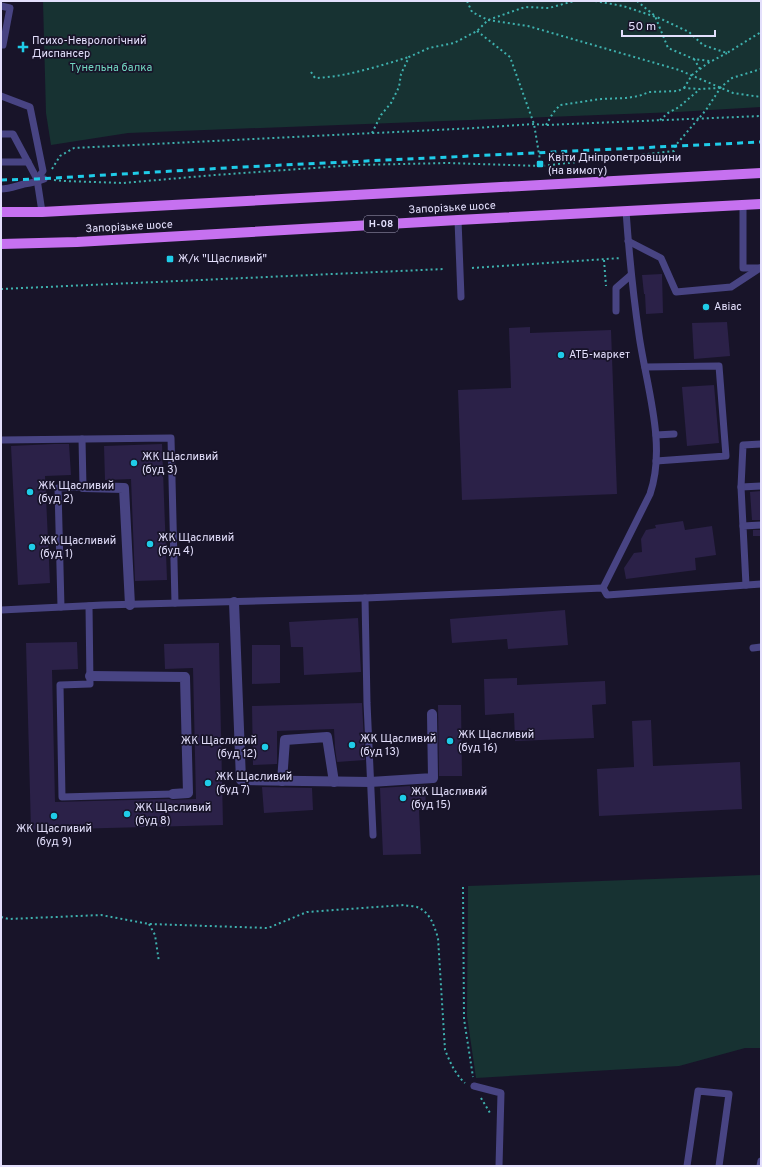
<svg xmlns="http://www.w3.org/2000/svg" width="762" height="1167" font-family="Overpass,sans-serif">
<style>
.green{fill:#173232}
.building{fill:#2b2148}
.lines{fill:none;stroke-linecap:round;stroke-linejoin:round}
.path{stroke:#3eb1ae;stroke-width:2;stroke-dasharray:2 3;stroke-linecap:butt}
.lane{stroke:#484483;stroke-width:7}
.street{stroke:#484483;stroke-width:10}
.primary{stroke:#c671f0;stroke-width:10}
.rail{stroke:#1fcce8;stroke-width:3;stroke-dasharray:6 5;stroke-linecap:butt}
.poi-dot{fill:#1fcce8;stroke:#181429;stroke-width:1.5}
.labels{text-anchor:middle;dominant-baseline:central;stroke-width:3.5;stroke-linejoin:round;paint-order:stroke}
.shield{fill:#181429;stroke:#a6a2bd;stroke-width:1}
.shield-label{font-size:10px;font-weight:bold;fill:#e3dffc}
.poi-label{font-size:11px;fill:#e3dffc;stroke:#181429;text-anchor:start}
.park-label{font-size:11px;fill:#71d6c0;stroke:#181429}
.street-label{font-size:11px;fill:#e3dffc;stroke:#181429}
</style>
<rect width="100%" height="100%" fill="#181429"/>
<g class="green">
<path d="M43,1H761V107L677,112L128,133L51,145L46,113Z"/>
<path d="M761,875V1048H745L679,1066L476,1078L467,1016L468,886Z"/>
</g>
<g class="building">
<path d="M662,274L663,313L646,314L645,294H644L642,275Z"/>
<path d="M727,322L730,356L694,359L692,323Z"/>
<path d="M530,327V333L611,330L617,494L462,500L458,390L511,388L509,328Z"/>
<path d="M714,385L719,443L687,446L682,387Z"/>
<path d="M54,444H69L71,475L45,476L50,583L18,585L11,446Z"/>
<path d="M162,444L167,580L135,581L131,479L105,480L104,446Z"/>
<path d="M761,491V520H752L750,492Z"/>
<path d="M683,521L685,530L712,526L716,555L695,558L696,570L626,579L624,568L634,553L642,552L641,539L646,530L656,528L655,525Z"/>
<rect x="753" y="530" width="8" height="6"/>
<path d="M565,610L568,645L508,649L507,639L452,643L450,619Z"/>
<path d="M358,618L361,672L304,675L303,647H291L289,622Z"/>
<path d="M77,642L78,669L52,670L55,802L169,799L173,800L196,799L193,668L165,669L164,644L219,643L223,825L31,830L26,643Z"/>
<path d="M252,645H280V683L252,684Z"/>
<path d="M517,678V685L605,681L606,704L592,705L594,738L515,741L514,713L485,715L484,679Z"/>
<path d="M362,703L365,760L337,762L335,748L334,729L277,731V764L253,765L252,706Z"/>
<path d="M438,705H461L462,776H439Z"/>
<path d="M651,720L653,766L740,762L742,809L599,816L597,769L634,767L632,721Z"/>
<path d="M425,785L426,810H419L421,854L383,855L380,788Z"/>
<path d="M262,787L312,788L313,810L264,813Z"/>
</g>
<g class="lines">
<g class="path">
<path d="M467,1L472,12L488,20L528,26L679,70L733,93L761,97"/>
<path d="M595,1L623,6L659,18L689,32L703,45L727,53L761,32"/>
<path d="M637,1L655,16L668,48L694,59"/>
<path d="M477,31L510,57L534,124L541,166"/>
<path d="M700,69L694,59L710,61"/>
<path d="M311,72L315,78C346,77 379,66 409,57"/>
<path d="M684,88L692,75L708,63L727,53"/>
<path d="M660,120L668,113L679,107L700,89"/>
<path d="M546,125L553,113L560,105L601,99L626,98L639,96L649,92L678,91L684,88L700,89L720,88"/>
<path d="M372,133L381,115L391,103L399,87L401,74L409,57L429,48L454,43L477,31L488,20L525,7L549,8L574,1"/>
<path d="M52,169L60,156L74,148L475,128L534,124L546,125L761,116"/>
<path d="M54,180L64,181L123,183L215,175L356,165L448,163L541,166L674,151L675,146L706,110L721,87L732,78L761,69"/>
<path d="M604,260L606,286"/>
<path d="M472,268L621,258"/>
<path d="M1,289L444,269"/>
<path d="M463,887L464,1019L473,1077"/>
<path d="M1,917L9,919L101,915L149,924L268,928L307,912L404,905C408,906 413,906 417,907C430,912 434,925 438,938L445,1050C450,1062 455,1074 465,1083"/>
<path d="M149,924L155,935L159,962"/>
<path d="M481,1098L490,1113"/>
</g>
<g class="lane">
<path d="M1,6L10,8L3,45L1,44"/>
<path d="M1,96L30,107L43,171L37,179"/>
<path d="M1,134H13L37,179L42,212"/>
<path d="M1,162H28"/>
<path d="M1,189C9,189 16,186 24,184C31,183 37,182 44,179"/>
<path d="M743,205V268H760"/>
<path d="M458,220L461,297"/>
<path d="M628,241L661,258L676,292L731,287L760,268"/>
<path d="M616,311V288L631,275"/>
<path d="M645,367L719,366L726,456L656,461"/>
<path d="M656,435L674,434"/>
<path d="M1,440L171,438L175,603"/>
<path d="M741,487L761,486"/>
<path d="M743,526L741,487L743,445L761,444"/>
<path d="M746,585L743,526L761,525"/>
<path d="M603,588L650,494C667,445 646,385 639,335C633,294 629,253 626,211"/>
<path d="M365,598L367,703L373,835"/>
<path d="M89,606L90,684L60,685L62,797L173,794"/>
<path d="M61,607L58,488L83,487L82,439"/>
<path d="M1,610L103,605L365,598L603,588L607,595L761,584"/>
<path d="M753,648L761,647"/>
<path d="M474,1086L501,1093L499,1166"/>
<path d="M687,1166L698,1091L729,1094L719,1166"/>
<path d="M760,1166L761,1161"/>
</g>
<g class="street">
<path d="M83,487L124,488L130,605"/>
<path d="M234,602L241,780L370,782L433,778L432,714"/>
<path d="M90,676L185,677L188,793L173,794"/>
<path d="M282,781L285,740L327,737L334,782"/>
</g>
<g class="primary">
<path d="M1,212H42L761,173"/>
<path d="M1,244L77,242L458,220L761,204"/>
</g>
<path class="rail" d="M1,180L37,179L242,167L761,142"/>
</g>
<g class="poi-dot">
<path d="M21 41h4v4h4v4h-4v4h-4v-4h-4v-4h4z"/>
<rect x="536" y="160" width="8" height="8" rx="2"/>
<rect x="166" y="255" width="8" height="8" rx="2"/>
<circle cx="706" cy="307" r="4"/>
<circle cx="561" cy="355" r="4"/>
<circle cx="134" cy="463" r="4"/>
<circle cx="30" cy="492" r="4"/>
<circle cx="150" cy="544" r="4"/>
<circle cx="32" cy="547" r="4"/>
<circle cx="450" cy="741" r="4"/>
<circle cx="352" cy="745" r="4"/>
<circle cx="265" cy="747" r="4"/>
<circle cx="208" cy="783" r="4"/>
<circle cx="403" cy="798" r="4"/>
<circle cx="127" cy="814" r="4"/>
<circle cx="54" cy="816" r="4"/>
</g>
<g class="labels">
<rect class="shield" x="364" y="216" width="34" height="16" rx="3"/>
<g class="shield-label">
<text x="381" y="224">Н-08</text>
</g>
<g class="poi-label">
<text x="32" y="41">Психо-Неврологічний<tspan x="32" dy="13">Диспансер</tspan></text>
<text x="548" y="158">Квіти Дніпропетровщини<tspan x="548" dy="13">(на вимогу)</tspan></text>
<text x="178" y="259">Ж/к "Щасливий"</text>
<text x="714" y="307">Авіас</text>
<text x="569" y="355">АТБ-маркет</text>
<text x="142" y="457">ЖК Щасливий<tspan x="142" dy="13">(буд 3)</tspan></text>
<text x="38" y="486">ЖК Щасливий<tspan x="38" dy="13">(буд 2)</tspan></text>
<text x="158" y="538">ЖК Щасливий<tspan x="158" dy="13">(буд 4)</tspan></text>
<text x="40" y="541">ЖК Щасливий<tspan x="40" dy="13">(буд 1)</tspan></text>
<text x="458" y="735">ЖК Щасливий<tspan x="458" dy="13">(буд 16)</tspan></text>
<text x="360" y="739">ЖК Щасливий<tspan x="360" dy="13">(буд 13)</tspan></text>
<text x="257" y="741" text-anchor="end">ЖК Щасливий<tspan x="257" dy="13">(буд 12)</tspan></text>
<text x="216" y="777">ЖК Щасливий<tspan x="216" dy="13">(буд 7)</tspan></text>
<text x="411" y="792">ЖК Щасливий<tspan x="411" dy="13">(буд 15)</tspan></text>
<text x="135" y="808">ЖК Щасливий<tspan x="135" dy="13">(буд 8)</tspan></text>
<text x="54" y="829" text-anchor="middle">ЖК Щасливий<tspan x="54" dy="13">(буд 9)</tspan></text>
</g>
<g class="park-label">
<text x="111" y="68">Тунельна балка</text>
</g>
<g class="street-label">
<text transform="translate(452 208) rotate(-3)">Запорізьке шосе</text>
<text transform="translate(129 227) rotate(-3)">Запорізьке шосе</text>
</g>
</g>
<rect width="762" height="1167" fill="none" stroke="#e3dffc" stroke-width="4"/>
<path d="M622 30v6h93v-6" fill="none" stroke="#e3dffc" stroke-width="2"/>
<text x="628" y="30" font-size="12" fill="#e3dffc" stroke="#181429" stroke-width="3" paint-order="stroke">50 m</text>
</svg>
